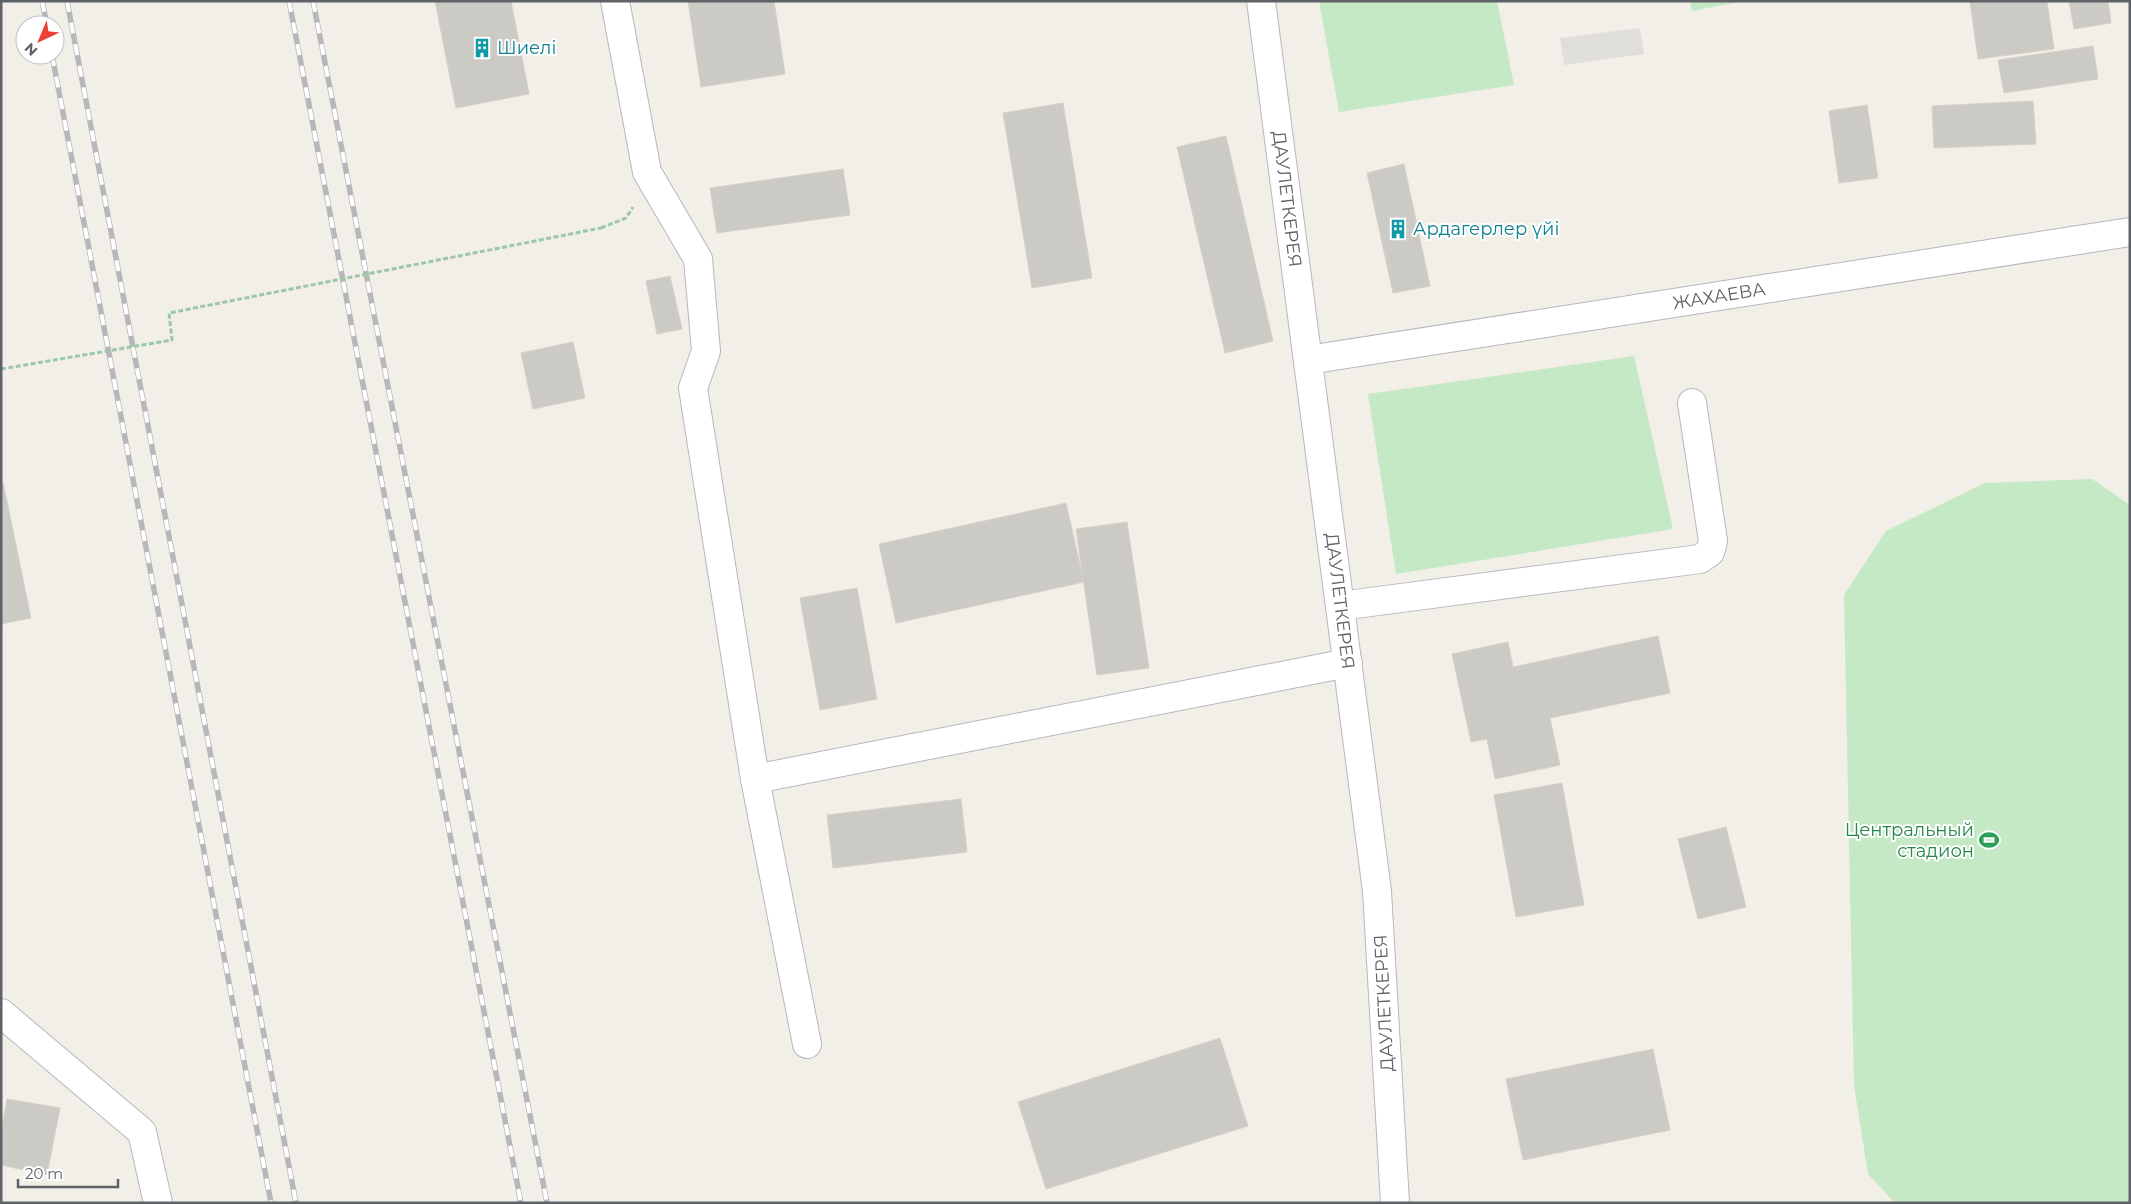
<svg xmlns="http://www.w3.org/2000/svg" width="2131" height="1204" font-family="Montserrat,sans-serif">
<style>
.industrial{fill:#e0deda}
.green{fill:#c5e8c5}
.building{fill:#cccac5;stroke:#d6d1c6}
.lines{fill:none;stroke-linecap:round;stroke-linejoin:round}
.minor-casing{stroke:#b5b8bc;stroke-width:30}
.path{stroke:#9cc7a9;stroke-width:3;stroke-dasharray:5 2.5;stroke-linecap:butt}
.minor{stroke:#fff;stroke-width:28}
.rail-casing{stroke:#b6b7b8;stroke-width:5.5}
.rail{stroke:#fff;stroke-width:4;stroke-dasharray:11;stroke-linecap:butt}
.path-bridge{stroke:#9cc7a9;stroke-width:3;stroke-dasharray:5 2.5;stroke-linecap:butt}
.labels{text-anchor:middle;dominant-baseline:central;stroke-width:4;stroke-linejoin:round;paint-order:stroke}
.culture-label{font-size:18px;fill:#0d838f;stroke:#fff;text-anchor:start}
.street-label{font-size:18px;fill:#5f6368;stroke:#fff}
.leisure-label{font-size:18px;fill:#27864d;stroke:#fff;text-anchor:end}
</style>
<rect width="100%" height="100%" fill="#f1efe8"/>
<path class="industrial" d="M1640,28L1644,54L1564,65L1560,38Z"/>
<g class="green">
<path d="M1319,1H1497L1514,85L1339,112Z"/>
<path d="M1690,1H1744L1692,11Z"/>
<path d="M1634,356L1673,529L1396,574L1368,394Z"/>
<path d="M2092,479L2130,505V1203H1895L1868,1174L1854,1085L1844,595L1886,531L1985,483Z"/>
</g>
<g class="building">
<path d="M435,1H511L529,94L456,108Z"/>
<path d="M688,1H774L785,74L701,87Z"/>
<path d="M1970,1H2047L2054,49L1978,59Z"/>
<path d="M2069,1H2108L2111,23L2074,29Z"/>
<path d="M2093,46L2098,79L2004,93L1998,60Z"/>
<path d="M2033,101L2036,144L1934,148L1932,106Z"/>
<path d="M1063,103L1092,278L1032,288L1003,113Z"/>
<path d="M1867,105L1878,178L1839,183L1829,111Z"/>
<path d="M1226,136L1273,341L1225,353L1177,147Z"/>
<path d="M1404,164L1430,286L1393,293L1367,173Z"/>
<path d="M843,169L850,215L717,233L710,188Z"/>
<path d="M670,276L682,329L657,334L646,281Z"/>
<path d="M573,342L585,398L533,409L521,353Z"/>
<path d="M1,482H3L31,618L1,624Z"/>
<path d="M1066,503L1084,582L896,623L879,544Z"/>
<path d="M1127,522L1149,668L1097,675L1076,529Z"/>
<path d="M857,588L877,699L820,710L800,598Z"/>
<path d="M1658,636L1670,693L1550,718L1560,765L1495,779L1487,739L1471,742L1452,654L1508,642L1513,667Z"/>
<path d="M1562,783L1584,905L1516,917L1494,795Z"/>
<path d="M961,799L967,852L833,868L827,815Z"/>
<path d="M1726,827L1746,907L1698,919L1678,839Z"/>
<path d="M1220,1038L1248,1126L1046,1189L1018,1102Z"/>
<path d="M1653,1049L1670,1130L1523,1160L1506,1079Z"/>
<path d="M7,1099L60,1108L47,1175L1,1165V1134Z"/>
</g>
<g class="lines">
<defs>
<g id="minor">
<path d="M615,1L647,172L698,259L706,351L693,388L755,779"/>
<path d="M1261,1L1377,891L1395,1203"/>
<path d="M1308,360L2130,232"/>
<path d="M1340,606L1700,559L1710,552L1713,541L1692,403"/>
<path d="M1,1013L142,1132L158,1203"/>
<path d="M807,1044L755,779L1348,663"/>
</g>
</defs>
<use href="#minor" class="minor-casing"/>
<path class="path" d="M601,228L626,218L633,207"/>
<use href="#minor" class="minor"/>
<defs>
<g id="rail">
<path d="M42,1L47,25"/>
<path d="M67,1L296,1203"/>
<path d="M289,1L521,1203"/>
<path d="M313,1L547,1203"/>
<path d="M52,55L271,1203"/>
</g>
</defs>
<use href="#rail" class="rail-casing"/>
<use href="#rail" class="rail"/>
<path class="path-bridge" d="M1,369L172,340L169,313L601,228"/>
</g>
<defs>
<symbol id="building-bare" viewBox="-9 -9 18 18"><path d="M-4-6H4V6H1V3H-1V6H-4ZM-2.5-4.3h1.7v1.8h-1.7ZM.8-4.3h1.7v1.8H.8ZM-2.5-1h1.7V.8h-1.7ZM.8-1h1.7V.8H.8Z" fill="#0f9aa8" stroke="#fff" stroke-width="2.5" paint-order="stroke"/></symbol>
<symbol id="stadium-bare" viewBox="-9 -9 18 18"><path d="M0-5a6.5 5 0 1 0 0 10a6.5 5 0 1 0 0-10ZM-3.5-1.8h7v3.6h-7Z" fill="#2e9e5b" stroke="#fff" stroke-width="2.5" paint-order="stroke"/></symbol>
</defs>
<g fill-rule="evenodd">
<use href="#building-bare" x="468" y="34" width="28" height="28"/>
<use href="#building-bare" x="1384" y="215" width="28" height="28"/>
<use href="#stadium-bare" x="1975" y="826" width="28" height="28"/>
</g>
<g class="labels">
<g class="culture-label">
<text x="497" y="48">Шиелі</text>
<text x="1413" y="229">Ардагерлер үйі</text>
</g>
<g class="street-label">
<text transform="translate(1287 199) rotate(83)">ДАУЛЕТКЕРЕЯ</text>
<text transform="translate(1719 296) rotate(-9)">ЖАХАЕВА</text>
<text transform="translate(1340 601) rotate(83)">ДАУЛЕТКЕРЕЯ</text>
<text transform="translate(1384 1003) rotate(-93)">ДАУЛЕТКЕРЕЯ</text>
</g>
<g class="leisure-label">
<text x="1974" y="830">Центральный<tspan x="1974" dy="21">стадион</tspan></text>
</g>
</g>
<rect width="2131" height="1204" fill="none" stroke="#5f6368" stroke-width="5"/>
<g transform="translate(40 40) rotate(224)"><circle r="24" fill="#ffffff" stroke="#bfc1c3"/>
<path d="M0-4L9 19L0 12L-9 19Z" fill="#ea4335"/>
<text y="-8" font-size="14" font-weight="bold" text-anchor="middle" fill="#5f6368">N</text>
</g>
<path d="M18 1179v8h100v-8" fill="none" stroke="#5f6368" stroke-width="2.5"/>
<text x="25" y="1179" font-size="15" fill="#5f6368" stroke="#ffffff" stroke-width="4" paint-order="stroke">20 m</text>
</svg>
